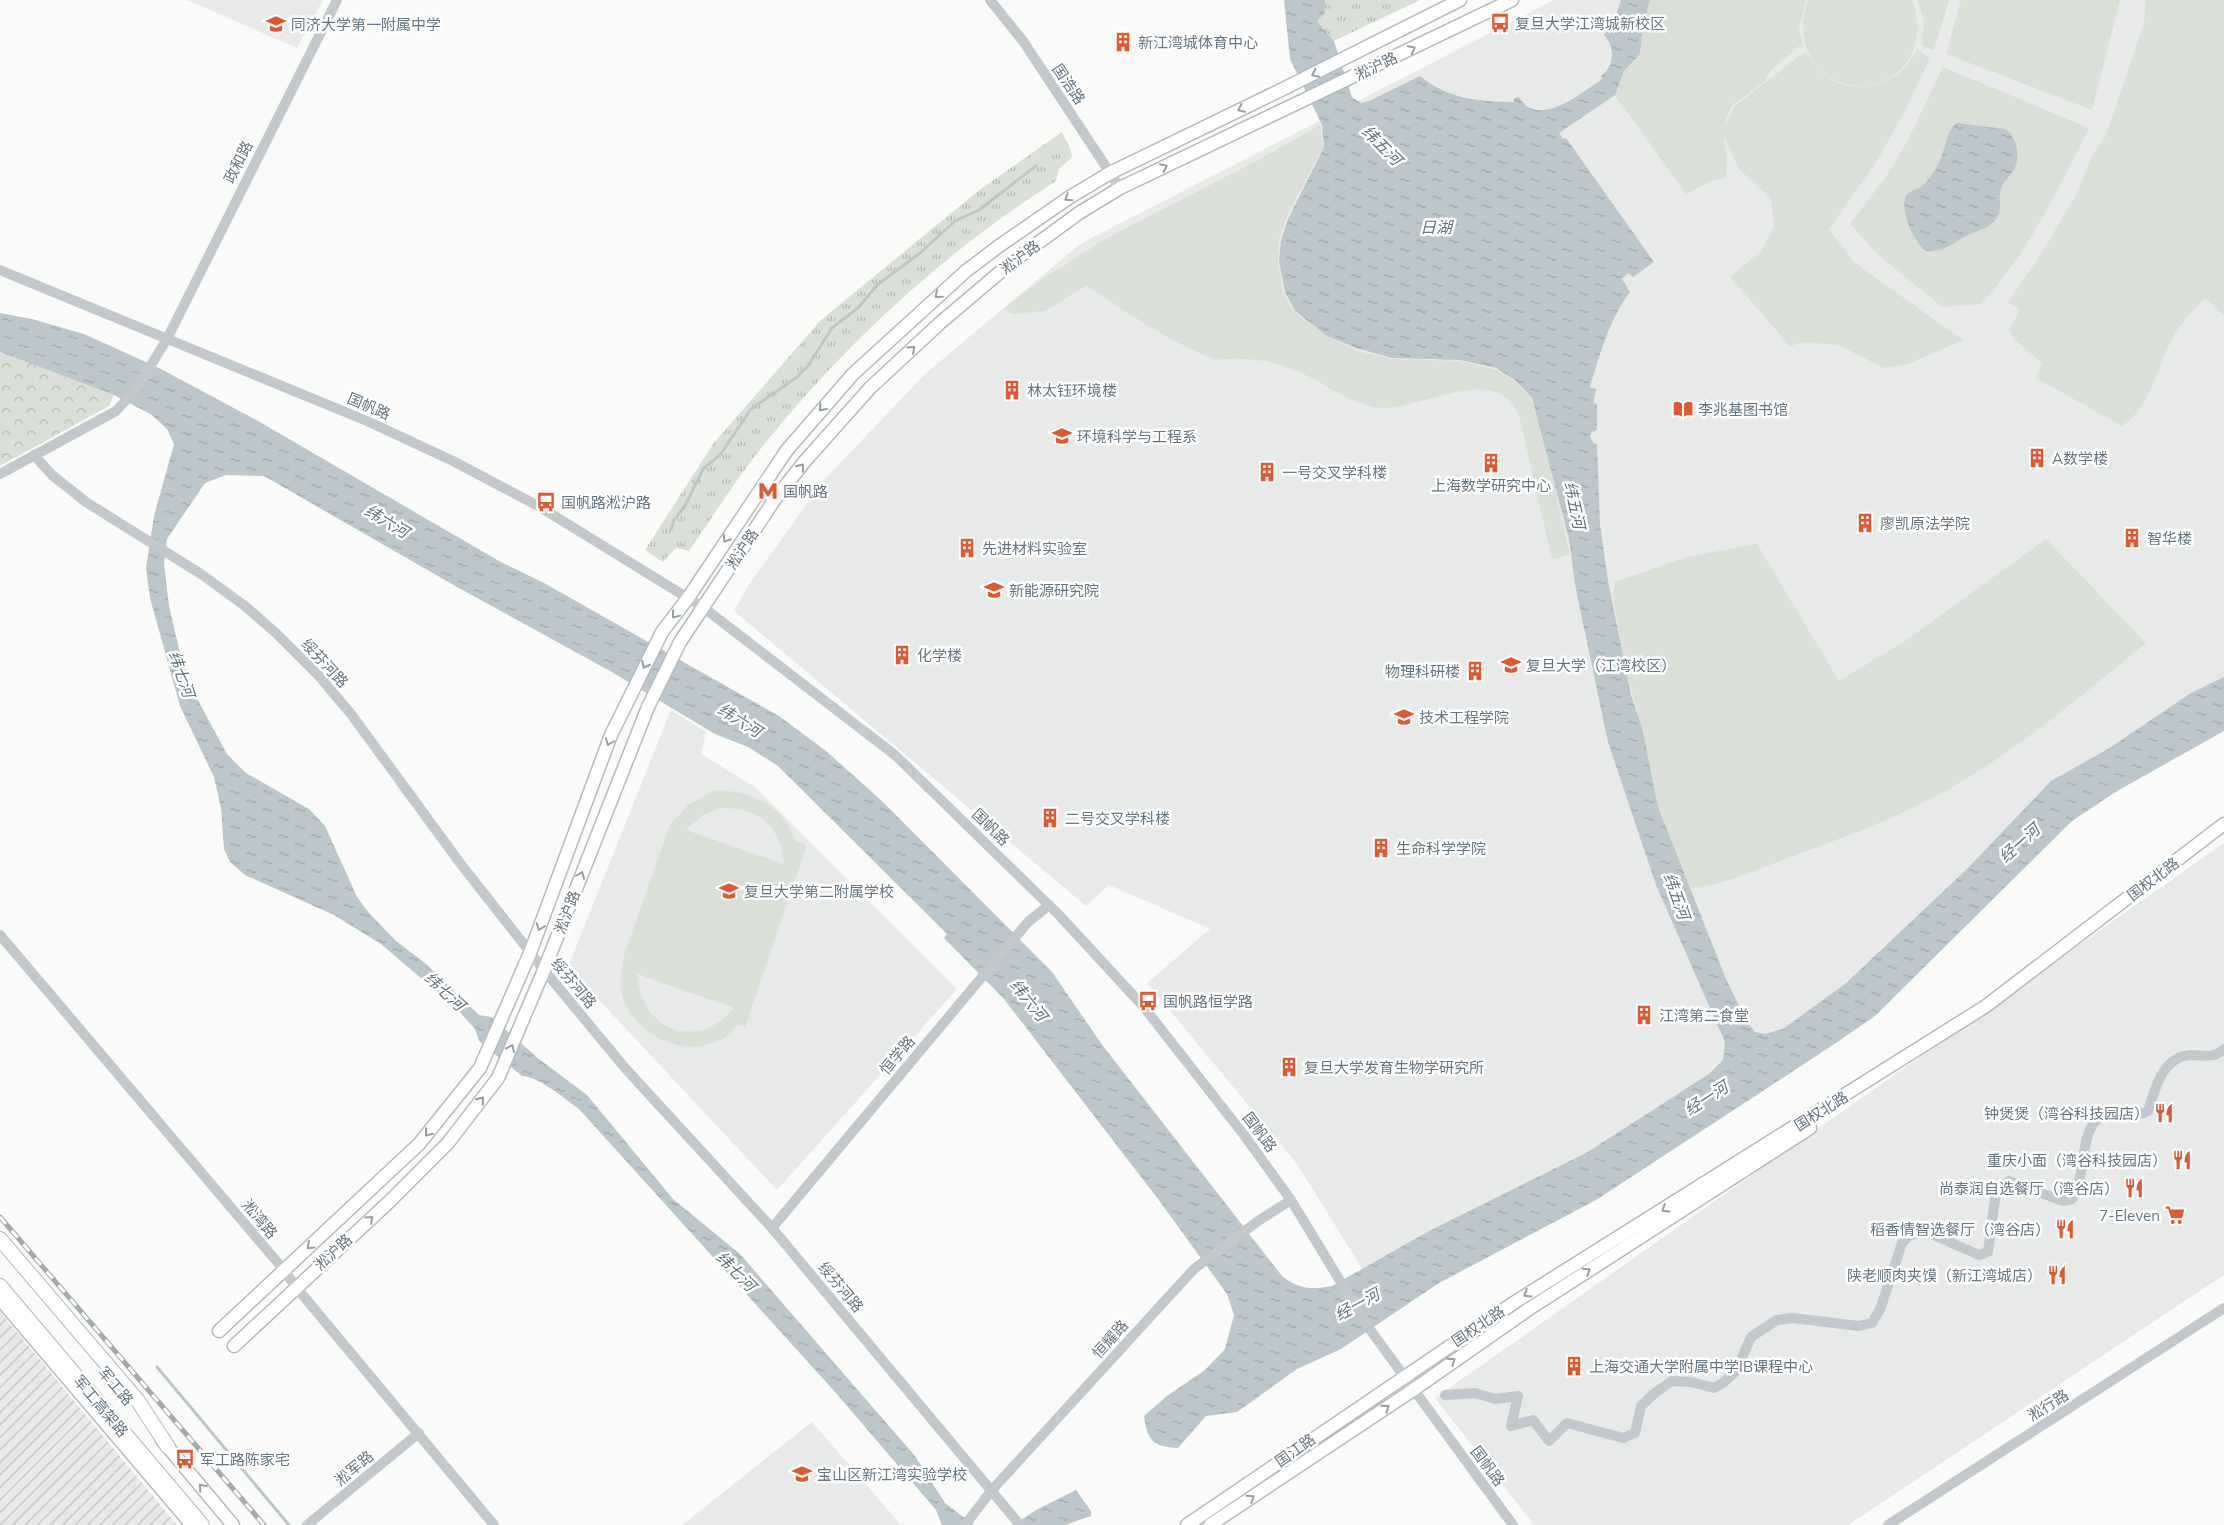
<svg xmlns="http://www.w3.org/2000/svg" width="2224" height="1525" font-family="Mulish,'Noto Sans SC',sans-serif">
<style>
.built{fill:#e8e9e9}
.industrial{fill:url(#industrial-furrows)}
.green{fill:#dadfd7;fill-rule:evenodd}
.forest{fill:url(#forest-crowns)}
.park{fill:url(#park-tufts)}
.water{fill:url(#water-ripples)}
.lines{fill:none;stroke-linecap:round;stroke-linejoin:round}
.stream{stroke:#bbc7cb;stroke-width:3}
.major-casing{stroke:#b5babe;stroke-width:15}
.highway-casing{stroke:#b4b9bd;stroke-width:16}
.minor{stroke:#c3c8cc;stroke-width:10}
.major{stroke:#fff;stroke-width:12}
.highway{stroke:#fff;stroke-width:14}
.rail-casing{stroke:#a2aab0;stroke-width:5}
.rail{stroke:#fff;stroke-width:3;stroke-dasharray:9;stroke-linecap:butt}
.oneway{stroke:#939fa8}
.labels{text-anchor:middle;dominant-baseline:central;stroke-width:5;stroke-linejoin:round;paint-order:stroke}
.poi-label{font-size:15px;fill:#657683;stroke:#fff;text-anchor:start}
.street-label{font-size:15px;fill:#657683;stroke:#fff}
.water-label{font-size:16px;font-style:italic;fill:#60757c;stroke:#fff}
</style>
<defs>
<pattern id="industrial-furrows" width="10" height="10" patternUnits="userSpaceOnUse" patternTransform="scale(1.25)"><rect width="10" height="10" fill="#e8e9e9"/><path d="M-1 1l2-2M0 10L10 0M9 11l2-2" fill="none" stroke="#c0c1c2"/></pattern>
<pattern id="forest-crowns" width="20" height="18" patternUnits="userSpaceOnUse" patternTransform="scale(1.25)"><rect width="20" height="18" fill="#dadfd7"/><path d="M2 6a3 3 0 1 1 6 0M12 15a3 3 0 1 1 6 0" fill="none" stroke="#b4b9b4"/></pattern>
<pattern id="park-tufts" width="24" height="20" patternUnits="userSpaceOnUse" patternTransform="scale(1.25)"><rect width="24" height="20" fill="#dadfd7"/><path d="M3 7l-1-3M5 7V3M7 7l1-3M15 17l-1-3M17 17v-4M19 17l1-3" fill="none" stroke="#b4b9b4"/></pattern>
<pattern id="water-ripples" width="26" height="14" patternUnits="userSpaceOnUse" patternTransform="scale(1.25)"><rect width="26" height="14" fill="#bbc7cb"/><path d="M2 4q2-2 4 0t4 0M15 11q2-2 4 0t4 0" fill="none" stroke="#9ca6aa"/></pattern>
</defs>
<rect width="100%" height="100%" fill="#fafaf8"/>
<g class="built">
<path d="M187,0H323L297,48Z"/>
<path d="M1554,0H2224V718L2068,808L1757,1075L1366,1275L1297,1164L1147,983L1210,929L1109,885L1086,906L734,611L750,583L824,480L925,374L1080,244Z"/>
<path d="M671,710L706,732L701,754L755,787L957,989L777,1190L568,967Z"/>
<path d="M2224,843V1275L1848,1525H1534L1435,1398Z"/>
<path d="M812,1422L901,1525H682Z"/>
</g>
<path class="industrial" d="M0,1312L11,1325L177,1525H0Z"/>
<g class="green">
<path d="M1650,0H1806L1799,28L1802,44L1771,70L1765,81L1734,104L1729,111L1723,129L1736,105L1806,51C1818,72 1837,90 1863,86C1859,85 1853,86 1848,85C1808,74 1795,35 1808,0H1912C1924,32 1916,69 1880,82C1875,84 1869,84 1865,86C1888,84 1907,71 1917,49L1930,58L1905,111L1877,161L1829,229L1855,263L1963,340L1908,364L1884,368L1838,345L1804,342L1790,346L1730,277L1761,251L1774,227L1771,199L1739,169L1723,134L1727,160L1726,178L1711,181L1686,194L1615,95L1624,71L1640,54L1643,24Z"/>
<path d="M1918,0H1949L1934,50L1922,46L1924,22Z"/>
<path d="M1961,0H2120L2092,110L1946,54Z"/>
<path d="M2146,0H2224V315L2205,298C2196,309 2184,319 2177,330C2159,358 2152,408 2122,426L2036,378L2042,363L2013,338L2009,330L2020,310L2008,302L2040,256L2077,193L2091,158L2106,135L2144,23Z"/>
<path d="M1943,67L2089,128C2058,189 2028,254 1981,304L1942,307L1877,254L1850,224L1887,175L1907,142Z"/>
<path d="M1320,125L1323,147L1286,218L1279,240L1278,261L1283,292L1293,311L1327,336L1357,351L1392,359L1460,361L1497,370L1516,382L1531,399L1543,435L1570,555L1552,559L1519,415C1493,358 1415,416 1373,407C1343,400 1321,380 1294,370C1277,363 1260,359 1242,359C1232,358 1220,361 1212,358C1181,347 1149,326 1121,309C1110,301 1098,292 1086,286L1045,311L1011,314L1005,308L1041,280L1107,238L1262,158Z"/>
<path d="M2046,539L2146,643C2087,691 2029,741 1964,780C1911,813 1850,835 1791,857C1760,868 1724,886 1690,888L1658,808L1642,727L1624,663L1613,596L1615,582L1686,557L1757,544L1839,681L1905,641Z"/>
<path d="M715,790C750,791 783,804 795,840L807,845L745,1027L738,1025C733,1029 729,1035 724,1038C684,1061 628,1034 621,989C620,978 622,966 624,955L670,825L688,805ZM721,808C759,807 781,827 784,864L686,830L703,815ZM637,974L734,1008C696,1053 641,1030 637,974Z"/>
</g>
<path class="forest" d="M0,352L114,395L109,406L0,466Z"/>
<g class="park">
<path d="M1325,0H1420L1334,41L1317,21L1325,13Z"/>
<path d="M1062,132L1071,151L1072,157L1058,170L1056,181C946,251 848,341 766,442C738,476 714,515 689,551L676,548L663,562L645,550L713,444L821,320L978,191Z"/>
</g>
<g class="water">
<path d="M1284,0H1325V13L1317,21L1334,41L1352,97L1361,103L1369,101L1420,76C1448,99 1480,102 1514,102V98L1519,97C1538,130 1581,93 1602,79L1601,76C1614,66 1616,48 1604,35L1607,31L1610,32L1621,0H1650L1643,24L1640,54L1624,71L1615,95L1559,133L1563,139L1566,138L1654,262L1633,277L1628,273L1622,279L1630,292C1609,320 1600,354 1590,387L1596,389L1593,403L1597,404V430L1592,432L1590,436L1593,443L1597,444L1600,525L1608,581L1631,695L1642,727L1658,807L1726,979L1747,1022L1755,1032L1765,1034L1783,1029L1845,984L1967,869L2051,781L2108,749L2191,693L2224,677V731L2117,791L2072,821L1875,1016L1833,1045L1596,1200L1439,1283L1341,1349L1297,1369L1237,1412L1206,1416L1178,1448C1154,1447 1147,1441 1144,1416L1167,1396L1205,1370L1225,1349L1234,1315L1227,1294L1158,1199L1004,999L944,938L947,934L778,766L748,747L715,734L610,671L457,587L264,476L226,475L205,483L167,539L164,563L169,606L180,653L194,693L227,754L246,773L309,809L325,826L357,897L369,913L395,940L426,964L479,1015L491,1017L539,1059L587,1095L673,1199L740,1254L915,1456L945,1503L974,1525H942L936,1510L836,1393L579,1109C563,1098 542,1078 522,1076L479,1041L475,1029L457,1009L381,944L334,915L245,875L230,862L224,849L221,808L214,777L180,706L150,598L146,568L154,516L174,444L167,429L152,415L114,395L0,352V313L32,319L84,334L159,368L258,421L499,561L544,583L779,716L826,751L883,802L1052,972L1103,1046L1282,1276C1298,1289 1312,1290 1332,1286L1431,1230L1586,1153L1709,1074L1723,1060L1725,1042L1656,885L1608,742L1576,590L1569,539L1532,398L1516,381L1496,368L1460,360L1392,358L1356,348L1327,336L1295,311L1285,292L1279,261L1281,241L1288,219L1324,147L1322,125L1290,59Z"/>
<path d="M1957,123L2005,129C2017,136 2021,157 2014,170C2010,176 2003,182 2001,189C1997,198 2003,208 1998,216C1991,229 1977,230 1966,236C1952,244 1944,252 1927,251C1915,246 1899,209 1906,196C1910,190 1917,190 1922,186C1929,181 1934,171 1938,164C1946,151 1945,132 1957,123Z"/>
<path d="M1076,1490L1091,1511V1516L1065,1525H1013L1038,1509Z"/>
</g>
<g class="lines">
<g class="stream">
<path d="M671,530L674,520L685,506L703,469L720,455L751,409L797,377L808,366L832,328L859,307L877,285L920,253L955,221L979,210L1036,166"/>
<path d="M157,1367L289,1525"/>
</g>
<defs>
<g id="major">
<path d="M0,1299L192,1525"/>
<path d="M219,1331L419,1144L480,1068L530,953L611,735L662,632L688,598L787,450L853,374L966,271L999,246L1070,197L1110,173L1285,88L1460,0"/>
<path d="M234,1346L390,1201L448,1143L498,1078L544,970L648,707L680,642L775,499L805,461L870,388L940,323L1012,262L1079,213L1120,188L1512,0"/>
<path d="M162,1440L233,1525"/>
<path d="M1187,1525L1515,1302L1986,1006L2224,824"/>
<path d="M1210,1525L1413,1390L1529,1309L1810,1128"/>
</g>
<g id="highway">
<path d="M0,1239L138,1401L168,1447"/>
<path d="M0,1286L202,1525"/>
</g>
</defs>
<use href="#major" class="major-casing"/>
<use href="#highway" class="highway-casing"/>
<g class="minor">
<path d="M990,0L1023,41L1120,188"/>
<path d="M0,270L367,421L453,461L540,507L704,608L895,755L1059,915L1143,1006L1244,1135L1291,1200L1368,1327L1513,1525"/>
<path d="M34,455L52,475L86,502L201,574L245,606L277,634L319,676L351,714L460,863L544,970L625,1068L772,1228L1020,1525"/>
<path d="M0,474L116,411L137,388L167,339L337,0"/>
<path d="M0,935L284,1270L296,1287L494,1525"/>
<path d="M772,1228L1028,922L1049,905"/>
<path d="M1445,1395L1475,1393L1495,1399L1518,1396L1511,1426L1533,1420L1549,1441L1567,1423L1623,1438L1635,1433L1641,1406L1656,1392L1672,1381L1691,1382L1714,1388L1723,1383L1736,1371L1751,1337L1777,1320L1793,1318L1859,1326L1872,1323L1881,1307L1902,1243L1910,1235L1927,1232L1979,1255L1988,1252L1995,1199L2000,1188L2009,1181L2063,1201L2072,1199C2087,1177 2078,1134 2100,1116C2114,1104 2134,1120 2148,1111C2155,1090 2162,1056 2191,1055C2203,1055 2214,1059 2224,1049"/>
<path d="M307,1525L419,1433"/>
<path d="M965,1525L991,1491L1194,1269L1258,1221L1291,1200"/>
<path d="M1888,1525L2224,1308"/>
</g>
<use href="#major" class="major"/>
<use href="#highway" class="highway"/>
<defs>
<path id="rail" d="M0,1217L264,1525"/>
</defs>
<use href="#rail" class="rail-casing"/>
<use href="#rail" class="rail"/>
</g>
<defs><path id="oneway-chevron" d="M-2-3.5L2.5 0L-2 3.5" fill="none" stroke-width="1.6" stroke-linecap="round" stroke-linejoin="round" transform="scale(1.25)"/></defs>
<g class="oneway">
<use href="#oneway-chevron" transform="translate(1412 49) rotate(-26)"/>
<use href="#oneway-chevron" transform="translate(1315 74) rotate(154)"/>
<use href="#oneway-chevron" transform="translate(1241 109) rotate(154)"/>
<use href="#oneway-chevron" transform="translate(1164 167) rotate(-26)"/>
<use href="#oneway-chevron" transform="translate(1068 198) rotate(147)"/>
<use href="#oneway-chevron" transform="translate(938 295) rotate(139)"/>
<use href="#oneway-chevron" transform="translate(912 349) rotate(-42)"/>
<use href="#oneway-chevron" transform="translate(822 408) rotate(132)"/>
<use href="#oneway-chevron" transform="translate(801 467) rotate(-52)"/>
<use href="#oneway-chevron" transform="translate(726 539) rotate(123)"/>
<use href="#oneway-chevron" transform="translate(675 615) rotate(127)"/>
<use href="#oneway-chevron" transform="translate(645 665) rotate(117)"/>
<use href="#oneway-chevron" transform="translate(609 742) rotate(111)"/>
<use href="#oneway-chevron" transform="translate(581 875) rotate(-69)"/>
<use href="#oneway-chevron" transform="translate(540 927) rotate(110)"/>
<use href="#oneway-chevron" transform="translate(511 1048) rotate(-66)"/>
<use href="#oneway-chevron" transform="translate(481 1100) rotate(-52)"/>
<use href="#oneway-chevron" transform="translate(428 1133) rotate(129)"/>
<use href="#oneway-chevron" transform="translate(1665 1209) rotate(148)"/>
<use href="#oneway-chevron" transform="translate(370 1219) rotate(-42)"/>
<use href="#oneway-chevron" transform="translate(310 1246) rotate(137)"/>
<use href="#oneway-chevron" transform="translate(1587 1271) rotate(-33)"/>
<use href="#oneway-chevron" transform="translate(1527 1294) rotate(148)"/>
<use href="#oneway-chevron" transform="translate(1452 1361) rotate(-34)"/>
<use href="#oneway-chevron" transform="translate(1386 1408) rotate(-34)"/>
<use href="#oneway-chevron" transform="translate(202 1487) rotate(-130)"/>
<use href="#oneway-chevron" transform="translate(1251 1498) rotate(-34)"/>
</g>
<defs>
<symbol id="bus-bare" viewBox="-9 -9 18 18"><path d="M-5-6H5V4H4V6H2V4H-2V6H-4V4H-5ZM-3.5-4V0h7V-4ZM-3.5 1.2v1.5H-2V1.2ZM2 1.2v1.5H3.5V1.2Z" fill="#e4572e" stroke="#fff" stroke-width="2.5" paint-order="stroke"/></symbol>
<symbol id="school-bare" viewBox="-9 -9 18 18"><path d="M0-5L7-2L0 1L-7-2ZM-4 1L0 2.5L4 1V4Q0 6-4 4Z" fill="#e4572e" stroke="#fff" stroke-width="2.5" paint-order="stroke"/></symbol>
<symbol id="building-bare" viewBox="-9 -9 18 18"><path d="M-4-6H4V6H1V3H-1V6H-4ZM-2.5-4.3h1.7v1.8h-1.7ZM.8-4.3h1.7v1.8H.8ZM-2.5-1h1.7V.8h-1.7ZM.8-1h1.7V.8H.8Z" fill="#e4572e" stroke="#fff" stroke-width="2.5" paint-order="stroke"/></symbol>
<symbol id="library-bare" viewBox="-9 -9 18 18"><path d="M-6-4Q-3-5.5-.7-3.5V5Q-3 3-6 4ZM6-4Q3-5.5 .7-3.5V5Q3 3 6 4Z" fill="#e4572e" stroke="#fff" stroke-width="2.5" paint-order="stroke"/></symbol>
<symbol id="university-bare" viewBox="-9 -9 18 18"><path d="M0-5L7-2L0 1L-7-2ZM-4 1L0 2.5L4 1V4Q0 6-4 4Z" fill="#e4572e" stroke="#fff" stroke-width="2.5" paint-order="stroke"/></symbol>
<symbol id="metro-bare" viewBox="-9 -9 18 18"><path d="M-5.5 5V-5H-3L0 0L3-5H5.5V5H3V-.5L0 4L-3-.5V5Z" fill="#e4572e" stroke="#fff" stroke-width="2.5" paint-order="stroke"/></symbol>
<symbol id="restaurant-bare" viewBox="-9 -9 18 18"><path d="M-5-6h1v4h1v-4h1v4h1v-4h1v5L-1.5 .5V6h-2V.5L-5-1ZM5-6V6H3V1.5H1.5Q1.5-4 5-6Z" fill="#e4572e" stroke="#fff" stroke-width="2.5" paint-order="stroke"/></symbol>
<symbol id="supermarket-bare" viewBox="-9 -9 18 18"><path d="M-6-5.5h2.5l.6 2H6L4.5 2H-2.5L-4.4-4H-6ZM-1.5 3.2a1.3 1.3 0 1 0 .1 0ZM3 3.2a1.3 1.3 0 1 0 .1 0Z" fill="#e4572e" stroke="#fff" stroke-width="2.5" paint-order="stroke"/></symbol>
</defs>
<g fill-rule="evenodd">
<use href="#bus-bare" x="1486" y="9" width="28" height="28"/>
<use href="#school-bare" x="262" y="10" width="28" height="28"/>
<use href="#building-bare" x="1109" y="28" width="28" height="28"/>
<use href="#building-bare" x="998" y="376" width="28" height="28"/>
<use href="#library-bare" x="1669" y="395" width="28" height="28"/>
<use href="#university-bare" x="1048" y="422" width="28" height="28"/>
<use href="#building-bare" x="2023" y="444" width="28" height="28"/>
<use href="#building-bare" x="1477" y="449" width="28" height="28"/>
<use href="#building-bare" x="1253" y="458" width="28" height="28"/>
<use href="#metro-bare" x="754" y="477" width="28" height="28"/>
<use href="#bus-bare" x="532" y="488" width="28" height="28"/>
<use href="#building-bare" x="1851" y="509" width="28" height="28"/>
<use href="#building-bare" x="2118" y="524" width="28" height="28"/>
<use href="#building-bare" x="953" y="534" width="28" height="28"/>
<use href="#university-bare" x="980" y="576" width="28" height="28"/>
<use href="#building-bare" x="888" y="641" width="28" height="28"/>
<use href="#university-bare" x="1497" y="651" width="28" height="28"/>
<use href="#building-bare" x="1461" y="657" width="28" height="28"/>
<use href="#university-bare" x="1390" y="703" width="28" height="28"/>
<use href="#building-bare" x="1036" y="804" width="28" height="28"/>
<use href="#building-bare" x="1367" y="834" width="28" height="28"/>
<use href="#school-bare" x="715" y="877" width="28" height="28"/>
<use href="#bus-bare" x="1134" y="987" width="28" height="28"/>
<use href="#building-bare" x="1630" y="1001" width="28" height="28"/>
<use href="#building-bare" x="1275" y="1053" width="28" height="28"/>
<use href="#restaurant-bare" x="2150" y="1099" width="28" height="28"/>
<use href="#restaurant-bare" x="2168" y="1146" width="28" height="28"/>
<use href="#restaurant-bare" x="2120" y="1174" width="28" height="28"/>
<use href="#supermarket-bare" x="2161" y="1201" width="28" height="28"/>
<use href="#restaurant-bare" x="2051" y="1215" width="28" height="28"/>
<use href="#restaurant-bare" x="2043" y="1261" width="28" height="28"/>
<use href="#building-bare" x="1560" y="1352" width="28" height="28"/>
<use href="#bus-bare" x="171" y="1445" width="28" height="28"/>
<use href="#school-bare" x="788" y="1460" width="28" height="28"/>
</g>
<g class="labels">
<g class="poi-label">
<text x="1515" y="23">复旦大学江湾城新校区</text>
<text x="291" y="24">同济大学第一附属中学</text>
<text x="1138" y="42">新江湾城体育中心</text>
<text x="1027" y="390">林太钰环境楼</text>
<text x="1698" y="409">李兆基图书馆</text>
<text x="1077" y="436">环境科学与工程系</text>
<text x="2052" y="458">A数学楼</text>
<text x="1282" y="472">一号交叉学科楼</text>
<text x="1491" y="485" text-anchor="middle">上海数学研究中心</text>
<text x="783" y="491">国帆路</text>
<text x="561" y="502">国帆路淞沪路</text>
<text x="1880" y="523">廖凯原法学院</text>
<text x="2147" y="538">智华楼</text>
<text x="982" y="548">先进材料实验室</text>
<text x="1009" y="590">新能源研究院</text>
<text x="917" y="655">化学楼</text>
<text x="1526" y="665">复旦大学（江湾校区）</text>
<text x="1460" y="671" text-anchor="end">物理科研楼</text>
<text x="1419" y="717">技术工程学院</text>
<text x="1065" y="818">二号交叉学科楼</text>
<text x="1396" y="848">生命科学学院</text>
<text x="744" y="891">复旦大学第二附属学校</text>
<text x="1163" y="1001">国帆路恒学路</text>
<text x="1659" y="1015">江湾第二食堂</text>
<text x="1304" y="1067">复旦大学发育生物学研究所</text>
<text x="2149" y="1113" text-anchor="end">钟煲煲（湾谷科技园店）</text>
<text x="2167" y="1160" text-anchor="end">重庆小面（湾谷科技园店）</text>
<text x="2119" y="1188" text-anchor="end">尚泰润自选餐厅（湾谷店）</text>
<text x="2160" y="1215" text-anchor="end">7-Eleven</text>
<text x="2050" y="1229" text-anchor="end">稻香情智选餐厅（湾谷店）</text>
<text x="2042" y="1275" text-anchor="end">陕老顺肉夹馍（新江湾城店）</text>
<text x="1589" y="1366">上海交通大学附属中学IB课程中心</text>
<text x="200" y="1459">军工路陈家宅</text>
<text x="817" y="1474">宝山区新江湾实验学校</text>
</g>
<g class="street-label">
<text transform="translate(1376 66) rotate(-26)">淞沪路</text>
<text transform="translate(1069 84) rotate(56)">国浩路</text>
<text transform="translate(238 162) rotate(-63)">政和路</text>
<text transform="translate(1020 257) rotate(-37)">淞沪路</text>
<text transform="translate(369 406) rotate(23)">国帆路</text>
<text transform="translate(742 549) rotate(-57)">淞沪路</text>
<text transform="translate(325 663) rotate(47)">绥芬河路</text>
<text transform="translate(991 827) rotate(44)">国帆路</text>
<text transform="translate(2153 879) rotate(-37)">国权北路</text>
<text transform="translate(567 912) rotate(-69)">淞沪路</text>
<text transform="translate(574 983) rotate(50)">绥芬河路</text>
<text transform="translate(897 1055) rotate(-50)">恒学路</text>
<text transform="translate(1821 1111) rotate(-32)">国权北路</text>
<text transform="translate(1260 1132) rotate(53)">国帆路</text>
<text transform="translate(260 1219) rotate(50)">淞湾路</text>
<text transform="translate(333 1252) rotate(-43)">淞沪路</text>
<text transform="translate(841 1287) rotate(50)">绥芬河路</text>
<text transform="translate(1478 1326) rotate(-34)">国权北路</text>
<text transform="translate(1110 1339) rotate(-48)">恒耀路</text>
<text transform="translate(116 1386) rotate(50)">军工路</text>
<text transform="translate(2048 1405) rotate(-32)">淞行路</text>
<text transform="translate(101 1406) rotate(50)">军工高架路</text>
<text transform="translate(1295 1450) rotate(-35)">国江路</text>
<text transform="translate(1488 1466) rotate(53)">国帆路</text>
<text transform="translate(354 1468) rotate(-40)">淞军路</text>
</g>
<g class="water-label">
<text transform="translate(1382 145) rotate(45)">纬五河</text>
<text x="1436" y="227">日湖</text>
<text transform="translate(1575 505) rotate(78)">纬五河</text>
<text transform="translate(387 521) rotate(31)">纬六河</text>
<text transform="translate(182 674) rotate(71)">纬七河</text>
<text transform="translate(740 720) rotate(32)">纬六河</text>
<text transform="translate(2019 843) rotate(-42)">经一河</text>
<text transform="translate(1677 896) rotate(70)">纬五河</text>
<text transform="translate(445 991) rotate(43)">纬七河</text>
<text transform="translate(1029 1000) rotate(51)">纬六河</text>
<text transform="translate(1706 1098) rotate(-33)">经一河</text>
<text transform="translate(736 1271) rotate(45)">纬七河</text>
<text transform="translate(1357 1304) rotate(-29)">经一河</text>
</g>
</g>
</svg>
